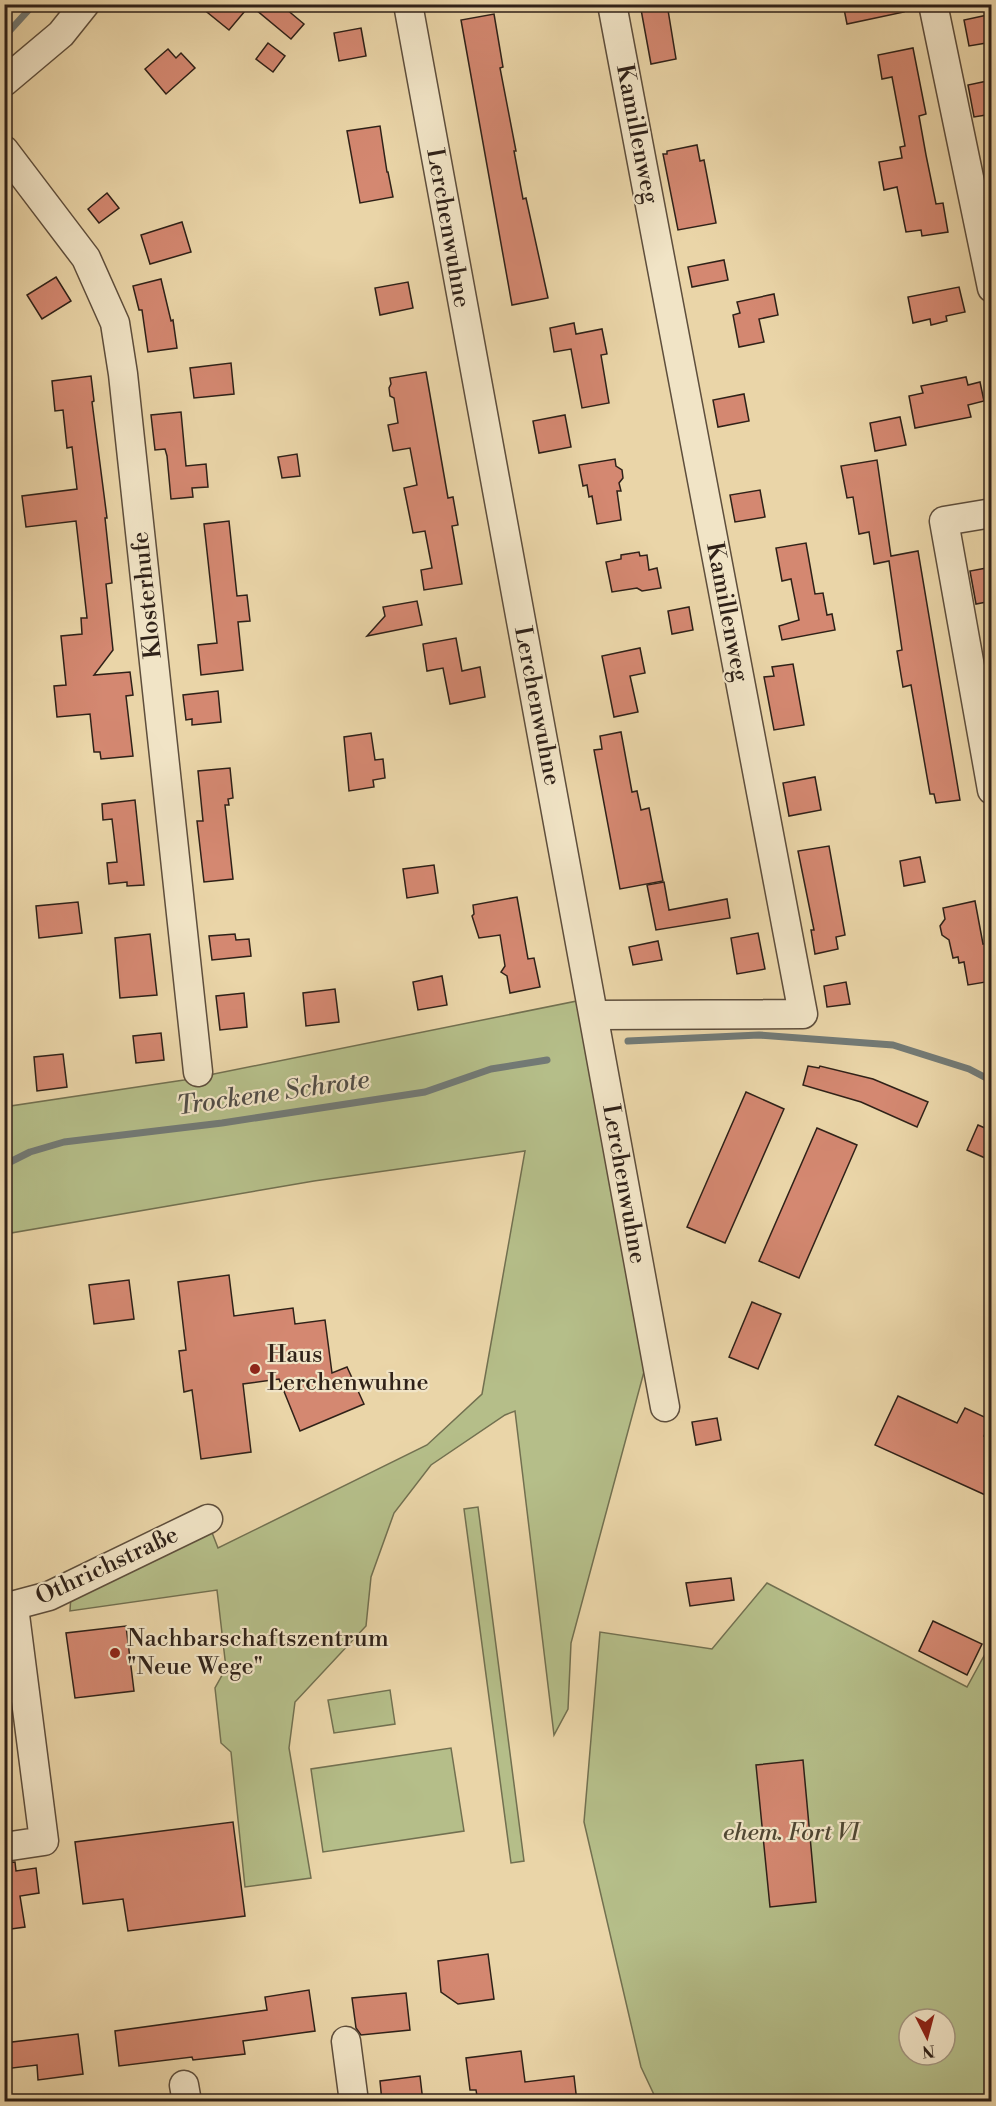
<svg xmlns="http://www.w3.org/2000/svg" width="996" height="2106" font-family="'Libre Bodoni',serif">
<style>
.green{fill:#b5be89;stroke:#727050;stroke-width:1.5;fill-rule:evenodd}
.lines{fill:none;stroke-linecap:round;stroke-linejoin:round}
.stream{stroke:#727a76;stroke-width:7}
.building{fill:#d48871;stroke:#2f2118;stroke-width:1.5}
.minor-casing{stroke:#5e4e3c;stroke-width:31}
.minor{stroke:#f1e4c6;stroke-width:28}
.poi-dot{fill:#8f2418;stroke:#f1e4c6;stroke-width:2}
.labels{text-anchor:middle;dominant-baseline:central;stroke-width:4.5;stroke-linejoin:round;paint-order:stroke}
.street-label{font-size:24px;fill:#2f2118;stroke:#f1e4c6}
.poi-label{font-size:24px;fill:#2f2118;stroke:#f1e4c6;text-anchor:start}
.park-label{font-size:24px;font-style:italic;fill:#504834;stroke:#f1e4c6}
.water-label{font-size:26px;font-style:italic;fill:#514d47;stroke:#f1e4c6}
</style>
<rect width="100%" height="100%" fill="#ead5a8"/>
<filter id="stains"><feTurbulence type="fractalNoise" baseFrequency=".00333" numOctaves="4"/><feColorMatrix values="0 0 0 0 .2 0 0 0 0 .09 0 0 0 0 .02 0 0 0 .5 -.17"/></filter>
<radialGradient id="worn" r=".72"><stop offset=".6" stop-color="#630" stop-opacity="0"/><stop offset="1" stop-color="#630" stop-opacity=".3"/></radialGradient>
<g class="green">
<path d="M582,1000L645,1368L571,1643L568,1709L554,1735L515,1411L505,1415L431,1465L394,1513L371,1577L366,1626L295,1702L289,1748L311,1878L245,1887L231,1752L221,1743L215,1688L226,1668L217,1590L70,1611L71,1594L211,1530L218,1548L427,1445L482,1394L525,1151L314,1181L5,1234L4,1107L184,1080Z"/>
<path d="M478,1507L524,1861L511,1863L464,1509Z"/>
<path d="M767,1583L967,1687L991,1643V2101H657L641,2067L584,1822L600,1632L712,1649ZM909,2019H945V2055H909Z"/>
<path d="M390,1690L395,1724L334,1733L328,1700Z"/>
<path d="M451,1748L464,1831L323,1852L311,1769Z"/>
</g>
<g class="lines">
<g class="stream">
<path d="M4,37L34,4"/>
<path d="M628,1041L759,1035L893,1045L969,1069L992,1081"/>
<path d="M4,1165L30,1152L64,1142L222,1123L425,1092L491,1069L547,1060"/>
</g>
</g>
<g class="building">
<path d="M197,4H280L304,24L291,39L250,5L229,30Z"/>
<path d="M640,4H667L676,59L651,64Z"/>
<path d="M843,4H903L904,12L847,24Z"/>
<path d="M494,14L503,67L500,68L516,151H514L523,199L526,198L548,298L512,305L461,20Z"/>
<path d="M992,14V42L969,46L964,20Z"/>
<path d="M361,28L366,56L339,61L334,33Z"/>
<path d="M268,43L285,56L273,72L256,59Z"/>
<path d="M913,48L926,114L919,116L926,155L936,204L943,203L948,232L922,236L921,230L906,232L897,187L884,190L879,162L902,158L900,147L905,146L892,77L882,79L878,55Z"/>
<path d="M168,49L176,58L181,53L195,68L166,94L145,69Z"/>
<path d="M992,80V114L974,117L968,85Z"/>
<path d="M380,126L387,172H388L393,197L360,203L347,131Z"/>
<path d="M697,145L700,161L704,160L716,223L678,230L663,154H667V151Z"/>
<path d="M107,193L119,208L99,223L88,209Z"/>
<path d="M182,222L191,252L150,264L141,235Z"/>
<path d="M724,260L728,280L692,287L688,267Z"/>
<path d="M56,277L71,301L42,319L27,295Z"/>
<path d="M161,279L171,321L173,320L177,348L148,352L142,310H139L133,286Z"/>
<path d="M408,282L413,308L380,315L375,288Z"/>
<path d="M959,287L965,312L946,316L947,321L931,325L930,319L913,323L908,297Z"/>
<path d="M774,294L778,315L759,319L764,342L739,347L733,315L740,313L737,302Z"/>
<path d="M574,323L576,334L602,329L607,354L601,355L609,403L582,408L571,349L554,352L550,328Z"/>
<path d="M231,363L234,394L194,398L190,368Z"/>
<path d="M426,372L448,498L453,497L458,525L452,526L462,584L424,590L421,570L432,568L425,531L413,533L404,488L417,485L410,448L393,451L388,425L398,423L394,398L390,396L389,388L391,384L390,378Z"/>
<path d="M91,376L94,401L92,402L107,518H105L112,583L106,584L113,650L94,675L130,672L133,695L126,696L133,756L101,759L100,752H94L90,714L57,717L54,686L66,685L61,636L82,634L81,618H87L76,521L26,527L22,496L77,489L72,447L67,448L63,410L55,411L52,381Z"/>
<path d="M966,377L968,385L980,382L984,401L968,405L971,417L915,428L909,396L923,393L921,386Z"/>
<path d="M744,394L749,421L718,427L713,400Z"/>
<path d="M181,412L186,466L206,464L208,487L192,488L193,497L171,499L167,456L165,449L155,450L151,415Z"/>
<path d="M565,415L571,447L539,453L533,421Z"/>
<path d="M900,417L906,445L875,451L870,423Z"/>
<path d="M297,454L300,476L282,478L278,457Z"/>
<path d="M615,459L616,466L622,470L623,478L619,483L621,491H617L621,520L597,524L592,496L589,497L587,485L583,486L579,465Z"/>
<path d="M877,460L891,556L918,551L960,800L936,803L934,794H930L911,685L903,687L897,651L902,650L889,561L874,564L869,532L859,534L853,497L847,498L841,466Z"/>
<path d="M760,490L765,517L735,522L730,495Z"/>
<path d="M229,521L237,596L247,595L250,621L238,622L243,670L201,675L198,645L217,643L204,524Z"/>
<path d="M806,543L815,594L823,593L827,615L832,614L835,630L782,640L779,626L799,620L791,579L782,581L776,548Z"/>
<path d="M639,552L640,556L647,555L649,570L657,568L661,588L642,591L637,588L612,592L606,562L621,559V555Z"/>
<path d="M992,567V601L976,604L970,571Z"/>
<path d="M417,601L422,625L367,636L385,616L383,607Z"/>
<path d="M689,607L693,630L672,634L668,611Z"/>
<path d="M456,638L462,671L480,667L485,697L450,704L443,668L427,671L423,644Z"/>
<path d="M640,648L645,673L630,676L638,712L614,717L602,656Z"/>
<path d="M793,664L804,725L774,730L764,677L774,676L772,667Z"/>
<path d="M218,691L221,722L192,725V719L186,720L183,695Z"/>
<path d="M621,732L632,792L637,791L641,810L649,808L663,881L620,889L594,750L602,749L600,736Z"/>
<path d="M371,733L375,760L383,759L385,778L373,780L374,787L349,791L344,737Z"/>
<path d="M230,768L233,798L228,799L229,805H225L233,879L204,882L197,821H203L198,771Z"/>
<path d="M815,777L821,810L789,816L783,783Z"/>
<path d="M135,800L144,885L127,886V882L109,884L107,863L117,862L112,819L103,820L102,804Z"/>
<path d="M829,846L845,935L836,937L838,949L815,954L811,930H814L798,851Z"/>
<path d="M920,857L925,882L904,886L900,861Z"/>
<path d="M434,865L438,893L407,898L403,869Z"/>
<path d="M664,882L669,910L727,899L730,918L656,930L647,885Z"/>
<path d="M517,897L528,959L534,958L540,987L510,993L507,976L501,972L505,966L500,935L479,938L472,916L474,914L473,905Z"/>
<path d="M975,901L983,944L987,943L992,981L968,985L964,962L959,963L958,957L953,958L949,940L942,935L940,926L945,919L943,908Z"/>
<path d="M78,902L82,933L39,938L36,906Z"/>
<path d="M758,933L765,969L737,974L731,938Z"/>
<path d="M150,934L157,995L120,998L115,938Z"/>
<path d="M235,934L236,940L249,939L251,956L212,960L209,936Z"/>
<path d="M658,941L662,960L633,965L629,947Z"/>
<path d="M442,976L447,1005L418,1010L413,982Z"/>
<path d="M846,982L850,1004L827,1007L824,986Z"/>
<path d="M335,989L339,1022L306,1026L303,993Z"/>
<path d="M244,993L247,1027L220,1030L216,996Z"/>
<path d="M161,1033L164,1060L136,1063L133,1036Z"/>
<path d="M63,1054L67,1087L37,1091L34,1057Z"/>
<path d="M808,1066L819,1068L820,1066L873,1079L928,1102L917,1127L861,1102L803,1085Z"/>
<path d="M746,1092L784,1109L725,1243L687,1227Z"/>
<path d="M978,1125L992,1131V1161L967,1150Z"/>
<path d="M817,1128L857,1145L799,1278L759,1261Z"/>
<path d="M229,1275L234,1316L293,1308L295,1324L325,1320L332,1373L347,1367L364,1404L300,1431L279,1379L243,1384L251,1452L201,1459L192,1390L184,1392L179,1351L186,1350L178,1282Z"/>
<path d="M129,1280L134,1319L94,1324L89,1285Z"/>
<path d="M752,1302L781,1314L758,1369L729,1357Z"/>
<path d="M898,1396L957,1423L965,1408L991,1420L984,1436L992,1439V1498L875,1445Z"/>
<path d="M717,1418L721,1440L696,1445L692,1422Z"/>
<path d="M731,1578L734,1600L690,1606L686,1583Z"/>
<path d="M933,1621L982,1644L967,1675L919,1651Z"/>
<path d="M126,1626L134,1691L75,1698L66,1633Z"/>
<path d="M803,1760L816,1902L770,1907L756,1765Z"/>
<path d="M233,1822L245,1916L128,1931L123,1899L83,1904L75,1842Z"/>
<path d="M15,1862L16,1871L36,1868L39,1893L20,1896L25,1927L4,1930V1863Z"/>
<path d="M488,1954L494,1999L458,2004L441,1992L438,1961Z"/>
<path d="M309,1990L315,2031L243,2041L245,2054L193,2060L192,2057L119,2066L115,2031L267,2010L265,1997Z"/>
<path d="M406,1993L410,2030L361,2035L356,2028L352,1998Z"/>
<path d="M78,2034L83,2074L38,2080L37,2065L4,2069V2043Z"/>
<path d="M521,2051L525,2082L574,2076L577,2102H478L476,2090H470L466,2058Z"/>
<path d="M420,2076L423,2102H382L380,2081Z"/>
</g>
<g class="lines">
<defs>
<g id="minor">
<path d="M408,4L665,1407"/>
<path d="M933,4L992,288"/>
<path d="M4,82L61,34L85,4"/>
<path d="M4,150L86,258L115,323L123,374L198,1072"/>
<path d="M992,513L944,521L992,790"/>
<path d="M594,1015L803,1014L612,4"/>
<path d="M4,1608L49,1596L208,1519"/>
<path d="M4,1847L44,1841L14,1607"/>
<path d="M346,2041L354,2102"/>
<path d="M184,2085L187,2102"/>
</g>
</defs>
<use href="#minor" class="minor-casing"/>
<use href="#minor" class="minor"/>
</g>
<g class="poi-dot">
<circle cx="255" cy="1369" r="6"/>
<circle cx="115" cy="1653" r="6"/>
</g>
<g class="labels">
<g class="street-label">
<text transform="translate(637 134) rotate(79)">Kamillenweg</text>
<text transform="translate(448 228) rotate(80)">Lerchenwuhne</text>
<text transform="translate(147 595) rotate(-96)">Klosterhufe</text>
<text transform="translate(727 612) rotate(79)">Kamillenweg</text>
<text transform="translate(537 706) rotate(79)">Lerchenwuhne</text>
<text transform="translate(624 1184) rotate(80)">Lerchenwuhne</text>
<text transform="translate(107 1566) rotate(-25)">Othrichstraße</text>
</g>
<g class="poi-label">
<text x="267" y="1355">Haus<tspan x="267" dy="28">Lerchenwuhne</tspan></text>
<text x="127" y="1639">Nachbarschaftszentrum<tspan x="127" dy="28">"Neue Wege"</tspan></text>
</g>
<g class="park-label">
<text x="791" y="1833">ehem. Fort VI</text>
</g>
<g class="water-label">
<text transform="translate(273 1093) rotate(-8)">Trockene Schrote</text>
</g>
</g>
<rect width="996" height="2106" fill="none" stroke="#ead5a8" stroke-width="24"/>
<rect x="6" y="6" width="984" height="2094" fill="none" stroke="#2f2118" stroke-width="3"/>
<rect x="12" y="12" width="972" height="2082" fill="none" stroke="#2f2118" stroke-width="1.5"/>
<g transform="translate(927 2037) rotate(174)"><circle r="28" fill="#f1e4c6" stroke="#a39680" stroke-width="1.5"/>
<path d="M0-4.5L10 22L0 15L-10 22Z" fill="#8f2418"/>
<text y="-9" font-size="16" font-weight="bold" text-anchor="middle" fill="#2f2118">N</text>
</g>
<rect width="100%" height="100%" filter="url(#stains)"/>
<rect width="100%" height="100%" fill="url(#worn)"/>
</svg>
